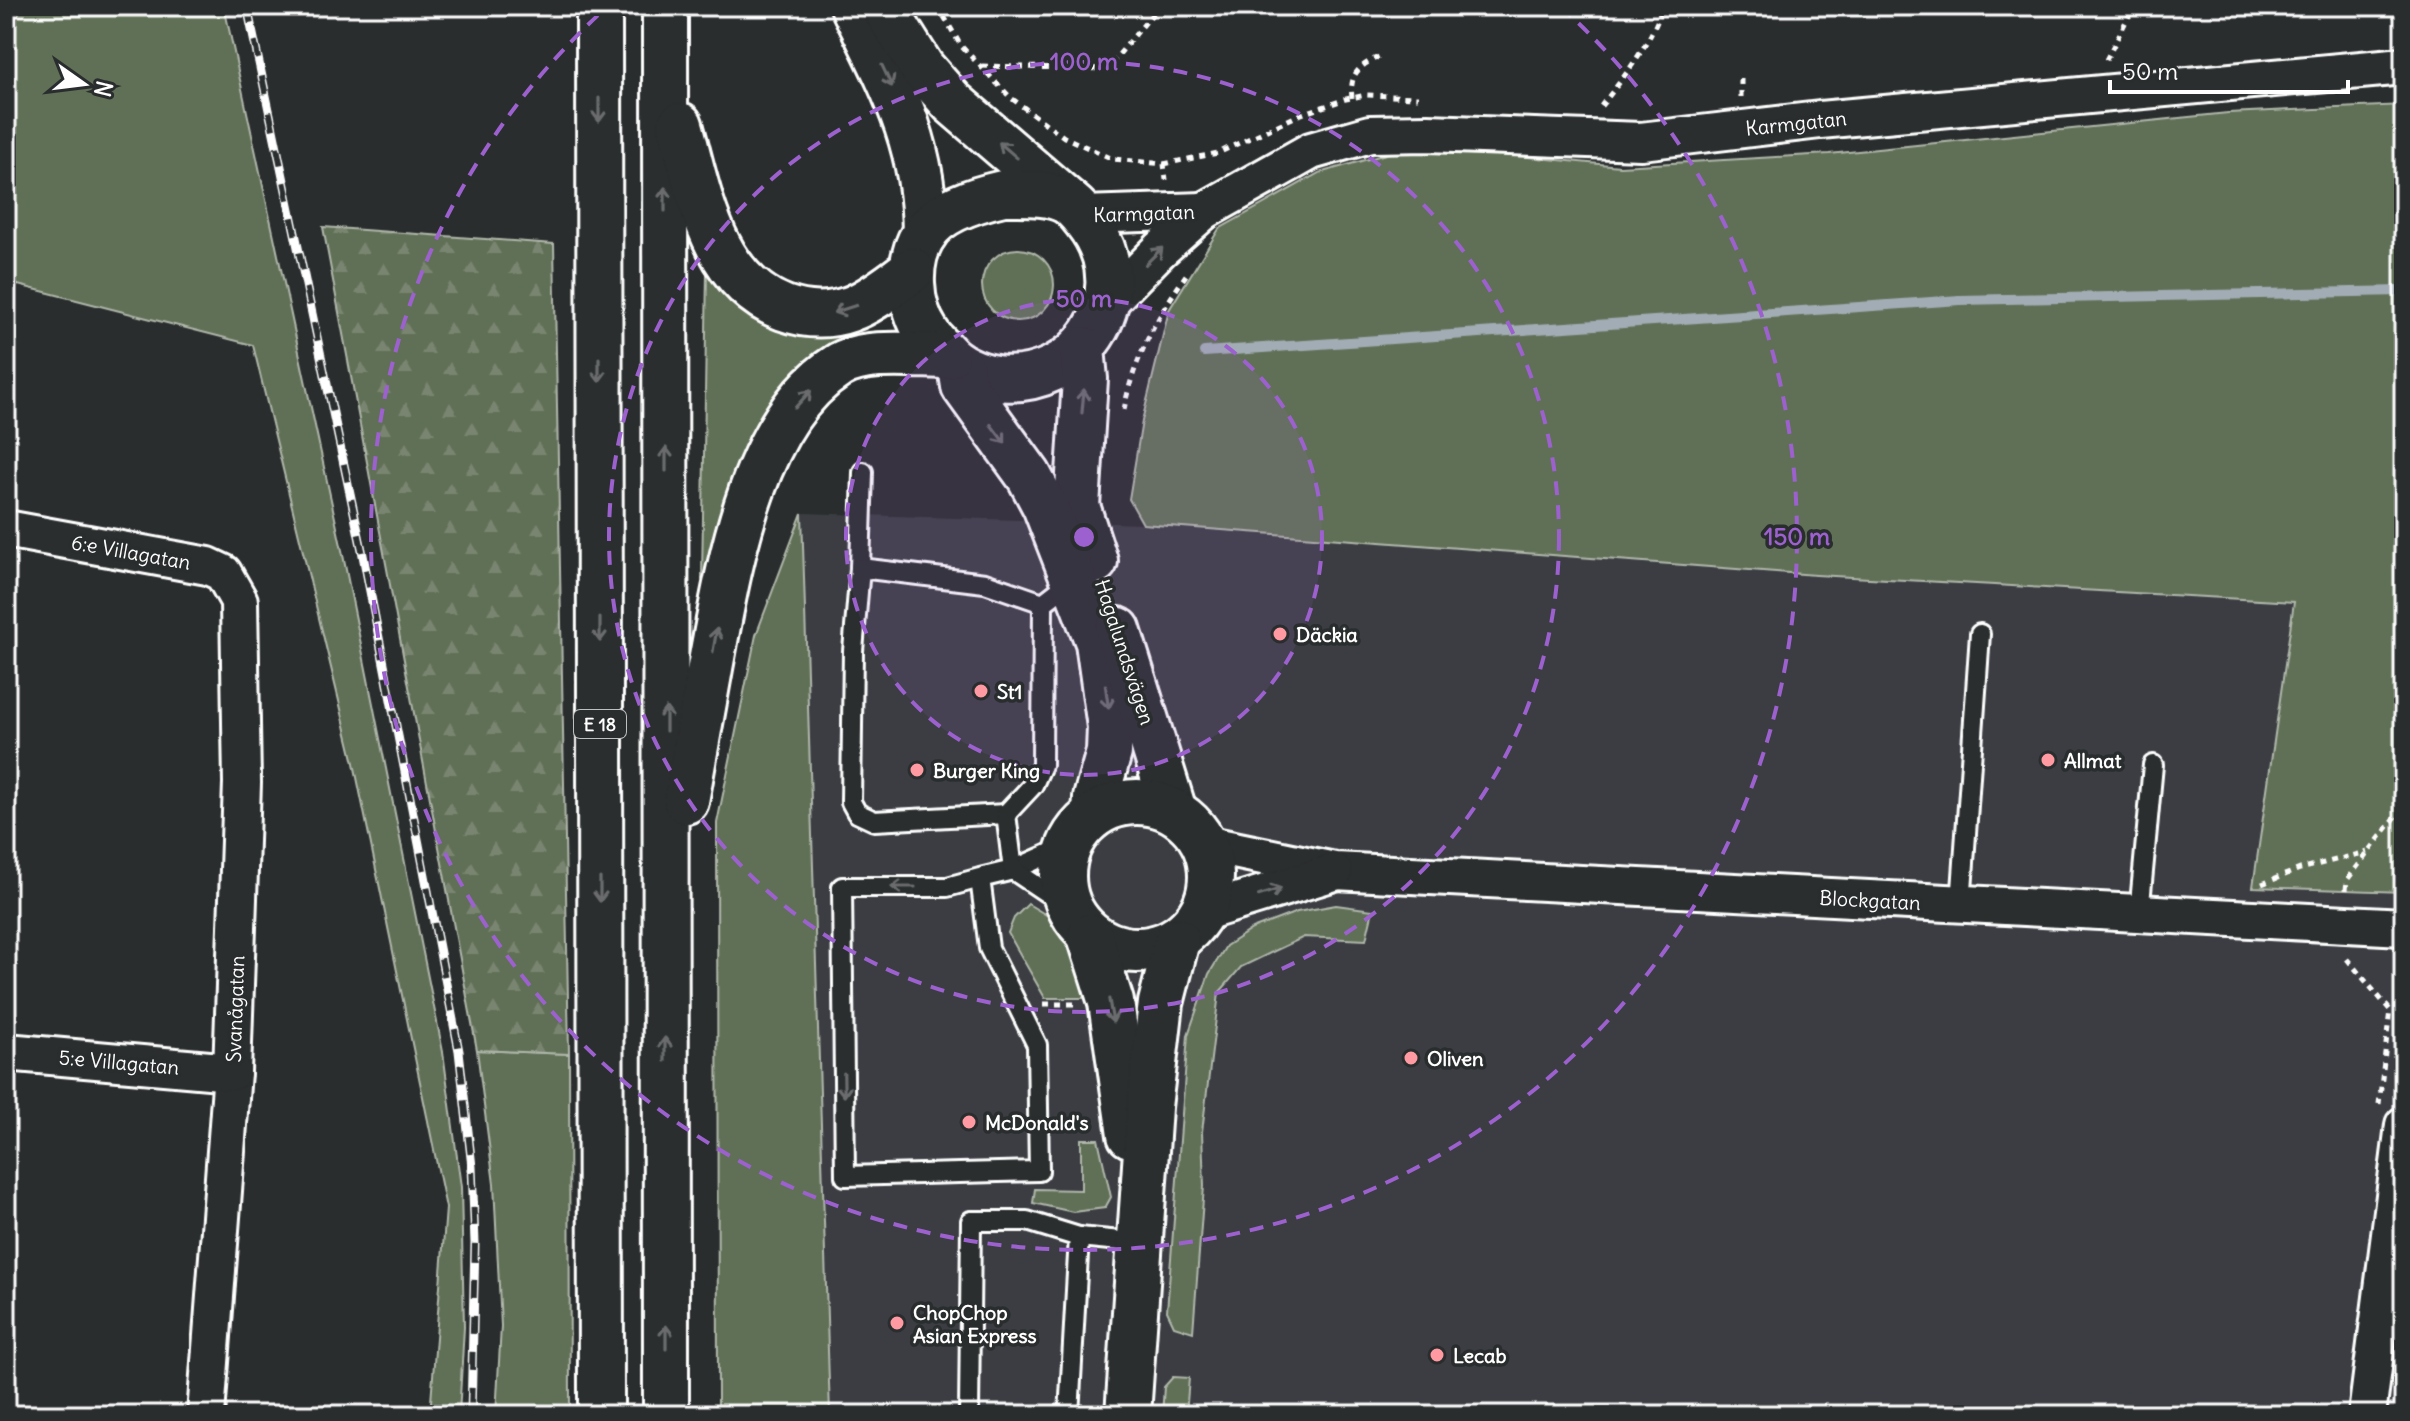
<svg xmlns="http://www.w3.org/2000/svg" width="2410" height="1421" font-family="Delius,sans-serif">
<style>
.built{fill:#3b3e43}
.green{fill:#616f57;stroke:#b0b7ab;stroke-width:2}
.forest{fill:url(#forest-firs);stroke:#b0b7ab;stroke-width:2}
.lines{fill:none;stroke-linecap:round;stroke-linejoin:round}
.stream{stroke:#a2acb5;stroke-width:10}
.lane-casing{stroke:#fff;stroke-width:24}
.street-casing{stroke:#fff;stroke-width:42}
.secondary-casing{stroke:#fff;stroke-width:50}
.highway-casing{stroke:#fff;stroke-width:50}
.path{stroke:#fff;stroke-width:5;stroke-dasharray:6 6;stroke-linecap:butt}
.lane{stroke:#2a2d2e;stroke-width:18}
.street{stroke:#2a2d2e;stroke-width:36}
.secondary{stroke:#2a2d2e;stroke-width:44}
.highway{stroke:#2a2d2e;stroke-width:44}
.rail-casing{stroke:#fff;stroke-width:9}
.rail{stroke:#2a2d2e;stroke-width:6;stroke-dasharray:18;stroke-linecap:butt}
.oneway{stroke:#6a6c6d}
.ring{fill:none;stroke:#9c61cf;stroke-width:4;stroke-dasharray:14 10}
.poi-dot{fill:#ff9aa2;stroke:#2a2d2e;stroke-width:3}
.labels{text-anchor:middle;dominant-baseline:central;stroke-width:7;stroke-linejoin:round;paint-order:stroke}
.shield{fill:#2a2d2e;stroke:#bfc0c0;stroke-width:2}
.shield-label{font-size:18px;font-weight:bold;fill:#fff}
.street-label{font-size:20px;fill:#fff;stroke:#2a2d2e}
.poi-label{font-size:20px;font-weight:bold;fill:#fff;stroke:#2a2d2e;text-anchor:start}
.centre{fill:#9c61cf;stroke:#2a2d2e;stroke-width:4}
.ring-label{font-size:24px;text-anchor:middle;font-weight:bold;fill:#9c61cf;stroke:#2a2d2e;stroke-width:7;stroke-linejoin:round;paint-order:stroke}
</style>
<defs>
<pattern id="forest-firs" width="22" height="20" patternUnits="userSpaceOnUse" patternTransform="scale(2)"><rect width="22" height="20" fill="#616f57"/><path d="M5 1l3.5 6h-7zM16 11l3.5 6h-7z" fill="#798570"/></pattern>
</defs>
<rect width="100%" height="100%" fill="#2a2d2e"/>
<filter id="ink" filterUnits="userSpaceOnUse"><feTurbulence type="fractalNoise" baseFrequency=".0125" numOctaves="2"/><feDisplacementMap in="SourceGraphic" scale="16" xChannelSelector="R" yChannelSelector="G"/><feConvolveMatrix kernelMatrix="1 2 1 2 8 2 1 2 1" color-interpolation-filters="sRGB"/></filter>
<g filter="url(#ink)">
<path class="built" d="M802,513L1143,524L1816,575L2294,603L2253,886L2404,892V1415H830Z"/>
<g class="green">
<path d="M6,6H224L343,555L443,1052L461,1187L464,1327L459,1415H430L446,1208L354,763L253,345L6,282Z"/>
<path d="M2404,105V892L2253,887L2294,602L1816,575L1143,524L1129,499L1142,421L1169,310L1219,229L1319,173L1414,146L1620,166L1829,154L2228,113Z"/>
<circle cx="1018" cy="285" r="36"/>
<path d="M707,271L733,298L835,331L848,341L718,570L702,579Z"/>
<path d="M802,513L830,1415H718L717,823L756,635Z"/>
<path d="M1028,904L1058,922L1091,988L1083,998H1045L1008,933L1014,918Z"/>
<path d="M1336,905L1373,910L1366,940L1304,937L1241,967L1219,993L1202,1132L1204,1186L1193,1332L1174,1326L1167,1311L1188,1035L1209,974L1226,946L1252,929L1297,912Z"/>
<path d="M477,1050L569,1054L570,1415H496L501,1326L494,1184Z"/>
<path d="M1081,1139H1098L1111,1197L1105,1208L1073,1212L1033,1203L1035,1189L1081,1190Z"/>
<path d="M1173,1377L1189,1378L1186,1415H1162L1164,1387Z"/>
</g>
<path class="forest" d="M323,227L554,244L569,1054L477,1050Z"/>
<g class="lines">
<path class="stream" d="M1204,352L1960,300L2404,291"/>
<defs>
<g id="lane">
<path d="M860,568L863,472"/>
<path d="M1006,814L874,821L857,813L851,802L853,651L860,568L985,583L1043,603"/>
<path d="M980,878L947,887H842L845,1176L1039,1171L1037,1045L989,948L980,878L1013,870L1069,845"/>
<path d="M1961,905L1980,634"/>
<path d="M1068,907L1013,870L1006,814L1033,785L1042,765L1043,603L1074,579"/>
<path d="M2139,914L2153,765"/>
<path d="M969,1415L971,1221H1027L1079,1237"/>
<path d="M1069,1415L1079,1237L1141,1243"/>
</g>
<g id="street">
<path d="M1083,215L1204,211"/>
<path d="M1106,305L1160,250L1204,211L1311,151L1370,134L1428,133L1641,141L1820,120L2404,66"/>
<path d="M6,529L208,566L223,573L239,601L242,783L232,1072L206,1415"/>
<path d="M1205,844L1335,871L2404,927"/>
<path d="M1204,912L1334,872"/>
<path d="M6,1052L232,1072"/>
<path d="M2367,1415L2404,1125"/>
</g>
<g id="secondary">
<path d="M853,6C892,86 924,141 925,233"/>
<path d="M883,6L922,68L952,102L1067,201"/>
<path d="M1003,193C1023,193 1050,191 1068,202C1078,209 1085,219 1092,229C1139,300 1078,388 996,378C976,375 955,366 943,351C937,345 931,340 927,333C909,306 906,262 924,234C939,210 977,199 1003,193Z"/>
<path d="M1082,349L1085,379L1077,506L1095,561"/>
<path d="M961,367L964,386L1029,476L1045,506L1098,642L1110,727L1109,752L1096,798L1095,814"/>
<path d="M1118,630L1174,811"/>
<circle cx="1137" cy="876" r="74"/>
<path d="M1090,936L1111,1002L1130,1135"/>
<path d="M1128,1415L1149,1107L1161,1003L1177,940"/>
</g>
<g id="highway">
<path d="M599,6L601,1415"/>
<path d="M665,6L666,1415"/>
<path d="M680,125C699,191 711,281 784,308C806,316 828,317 850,309C871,302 893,283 912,270"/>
<path d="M686,801C694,757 702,712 710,668C728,573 750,422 838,366C864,349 917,356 947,356"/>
</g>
</defs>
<use href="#lane" class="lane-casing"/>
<use href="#street" class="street-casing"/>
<use href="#secondary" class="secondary-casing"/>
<use href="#highway" class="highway-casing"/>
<g class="path">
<path d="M938,6L961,46L1011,98L1064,137L1113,159L1164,164L1166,180"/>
<path d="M2106,60L2134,6"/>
<path d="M982,66L1107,69L1159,6"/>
<path d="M1741,97V74"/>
<path d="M1352,98C1349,73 1360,65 1381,56"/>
<path d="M1601,106C1625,76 1651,43 1663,6"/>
<path d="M1164,164L1218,153L1299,115L1346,99L1366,95L1418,97"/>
<path d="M1124,410C1133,360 1157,317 1186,275"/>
<path d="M2262,884L2300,869L2367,852"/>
<path d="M2346,890L2347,880L2404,806"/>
<path d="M2347,959L2390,1010L2379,1104"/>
<path d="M1044,1004H1074"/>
</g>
<use href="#lane" class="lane"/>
<use href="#street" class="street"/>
<use href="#secondary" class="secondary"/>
<use href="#highway" class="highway"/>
<defs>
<path id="rail" d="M247,6L362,550L459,1051L472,1167L475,1243L471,1415"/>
</defs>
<use href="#rail" class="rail-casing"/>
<use href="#rail" class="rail"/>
</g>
<defs><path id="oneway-shaft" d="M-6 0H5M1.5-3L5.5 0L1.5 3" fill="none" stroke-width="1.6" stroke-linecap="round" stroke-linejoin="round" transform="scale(2)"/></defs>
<g class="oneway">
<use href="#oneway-shaft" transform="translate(887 76) rotate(65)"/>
<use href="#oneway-shaft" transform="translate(599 110) rotate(90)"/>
<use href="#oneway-shaft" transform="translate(1008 150) rotate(-139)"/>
<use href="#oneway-shaft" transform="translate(665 199) rotate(-90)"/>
<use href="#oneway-shaft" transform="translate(1154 256) rotate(-45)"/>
<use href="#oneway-shaft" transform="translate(845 309) rotate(162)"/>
<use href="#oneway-shaft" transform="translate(599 370) rotate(90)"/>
<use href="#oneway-shaft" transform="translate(803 399) rotate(-48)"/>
<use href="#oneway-shaft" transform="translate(1083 401) rotate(-85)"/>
<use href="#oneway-shaft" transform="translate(998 434) rotate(53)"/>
<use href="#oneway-shaft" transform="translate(666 459) rotate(-90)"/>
<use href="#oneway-shaft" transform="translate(600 630) rotate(90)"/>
<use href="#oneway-shaft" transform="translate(715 640) rotate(-80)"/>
<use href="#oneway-shaft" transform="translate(1107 697) rotate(82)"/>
<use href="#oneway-shaft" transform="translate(666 719) rotate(-90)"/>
<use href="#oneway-shaft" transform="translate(903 887) rotate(-180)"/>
<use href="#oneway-shaft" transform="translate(600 890) rotate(90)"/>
<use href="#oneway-shaft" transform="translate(1270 892) rotate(-18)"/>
<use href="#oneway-shaft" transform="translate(1111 1011) rotate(80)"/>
<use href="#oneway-shaft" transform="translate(665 1049) rotate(-90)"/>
<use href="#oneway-shaft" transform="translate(844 1085) rotate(89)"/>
<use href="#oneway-shaft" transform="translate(666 1337) rotate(-90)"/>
</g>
</g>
<circle cx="1084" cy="537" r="238" fill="#9c61cf" fill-opacity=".12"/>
<g class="ring">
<circle cx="1084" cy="537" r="238"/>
<circle cx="1084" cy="537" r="475"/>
<path d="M1561 7A713 713 0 1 1 607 7"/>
</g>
<g class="poi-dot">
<circle cx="1280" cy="634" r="8"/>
<circle cx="981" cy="691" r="8"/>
<circle cx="2048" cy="760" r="8"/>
<circle cx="917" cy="770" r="8"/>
<circle cx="1411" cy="1058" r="8"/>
<circle cx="969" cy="1122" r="8"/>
<circle cx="897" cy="1323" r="8"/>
<circle cx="1437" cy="1355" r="8"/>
</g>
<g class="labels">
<rect class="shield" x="574" y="710" width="52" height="28" rx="6"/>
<g class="shield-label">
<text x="600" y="724">E 18</text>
</g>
<g class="street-label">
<text transform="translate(1796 123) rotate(-6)">Karmgatan</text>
<text transform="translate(1144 213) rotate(-2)">Karmgatan</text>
<text transform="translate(131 552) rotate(10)">6:e Villagatan</text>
<text transform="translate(1125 652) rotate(72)">Hagalundsvägen</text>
<text transform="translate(1870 900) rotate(3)">Blockgatan</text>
<text transform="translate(235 1009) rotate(-88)">Svanågatan</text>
<text transform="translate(119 1062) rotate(5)">5:e Villagatan</text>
</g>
<g class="poi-label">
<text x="1296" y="634">Däckia</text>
<text x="997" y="691">St1</text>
<text x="2064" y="760">Allmat</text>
<text x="933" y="770">Burger King</text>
<text x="1427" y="1058">Oliven</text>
<text x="985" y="1122">McDonald's</text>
<text x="913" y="1312">ChopChop<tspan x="913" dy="23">Asian Express</tspan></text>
<text x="1453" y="1355">Lecab</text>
</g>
</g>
<circle cx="1084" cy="537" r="12" class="centre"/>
<g class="ring-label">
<text x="1084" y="70">100 m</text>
<text x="1084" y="307">50 m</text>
<text x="1797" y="545">150 m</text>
</g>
<rect width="2410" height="1421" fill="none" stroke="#2a2d2e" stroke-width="32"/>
<rect x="16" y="16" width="2378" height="1389" fill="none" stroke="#fff" stroke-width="3" filter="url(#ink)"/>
<g transform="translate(84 84) rotate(104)" stroke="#2a2d2e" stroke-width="6" paint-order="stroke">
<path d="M0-6L14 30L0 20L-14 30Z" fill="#ffffff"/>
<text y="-12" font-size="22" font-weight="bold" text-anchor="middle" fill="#ffffff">N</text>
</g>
<path d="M2110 80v12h238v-12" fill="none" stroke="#ffffff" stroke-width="4"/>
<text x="2122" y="80" font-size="24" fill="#ffffff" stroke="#2a2d2e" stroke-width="6" paint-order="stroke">50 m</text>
</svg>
